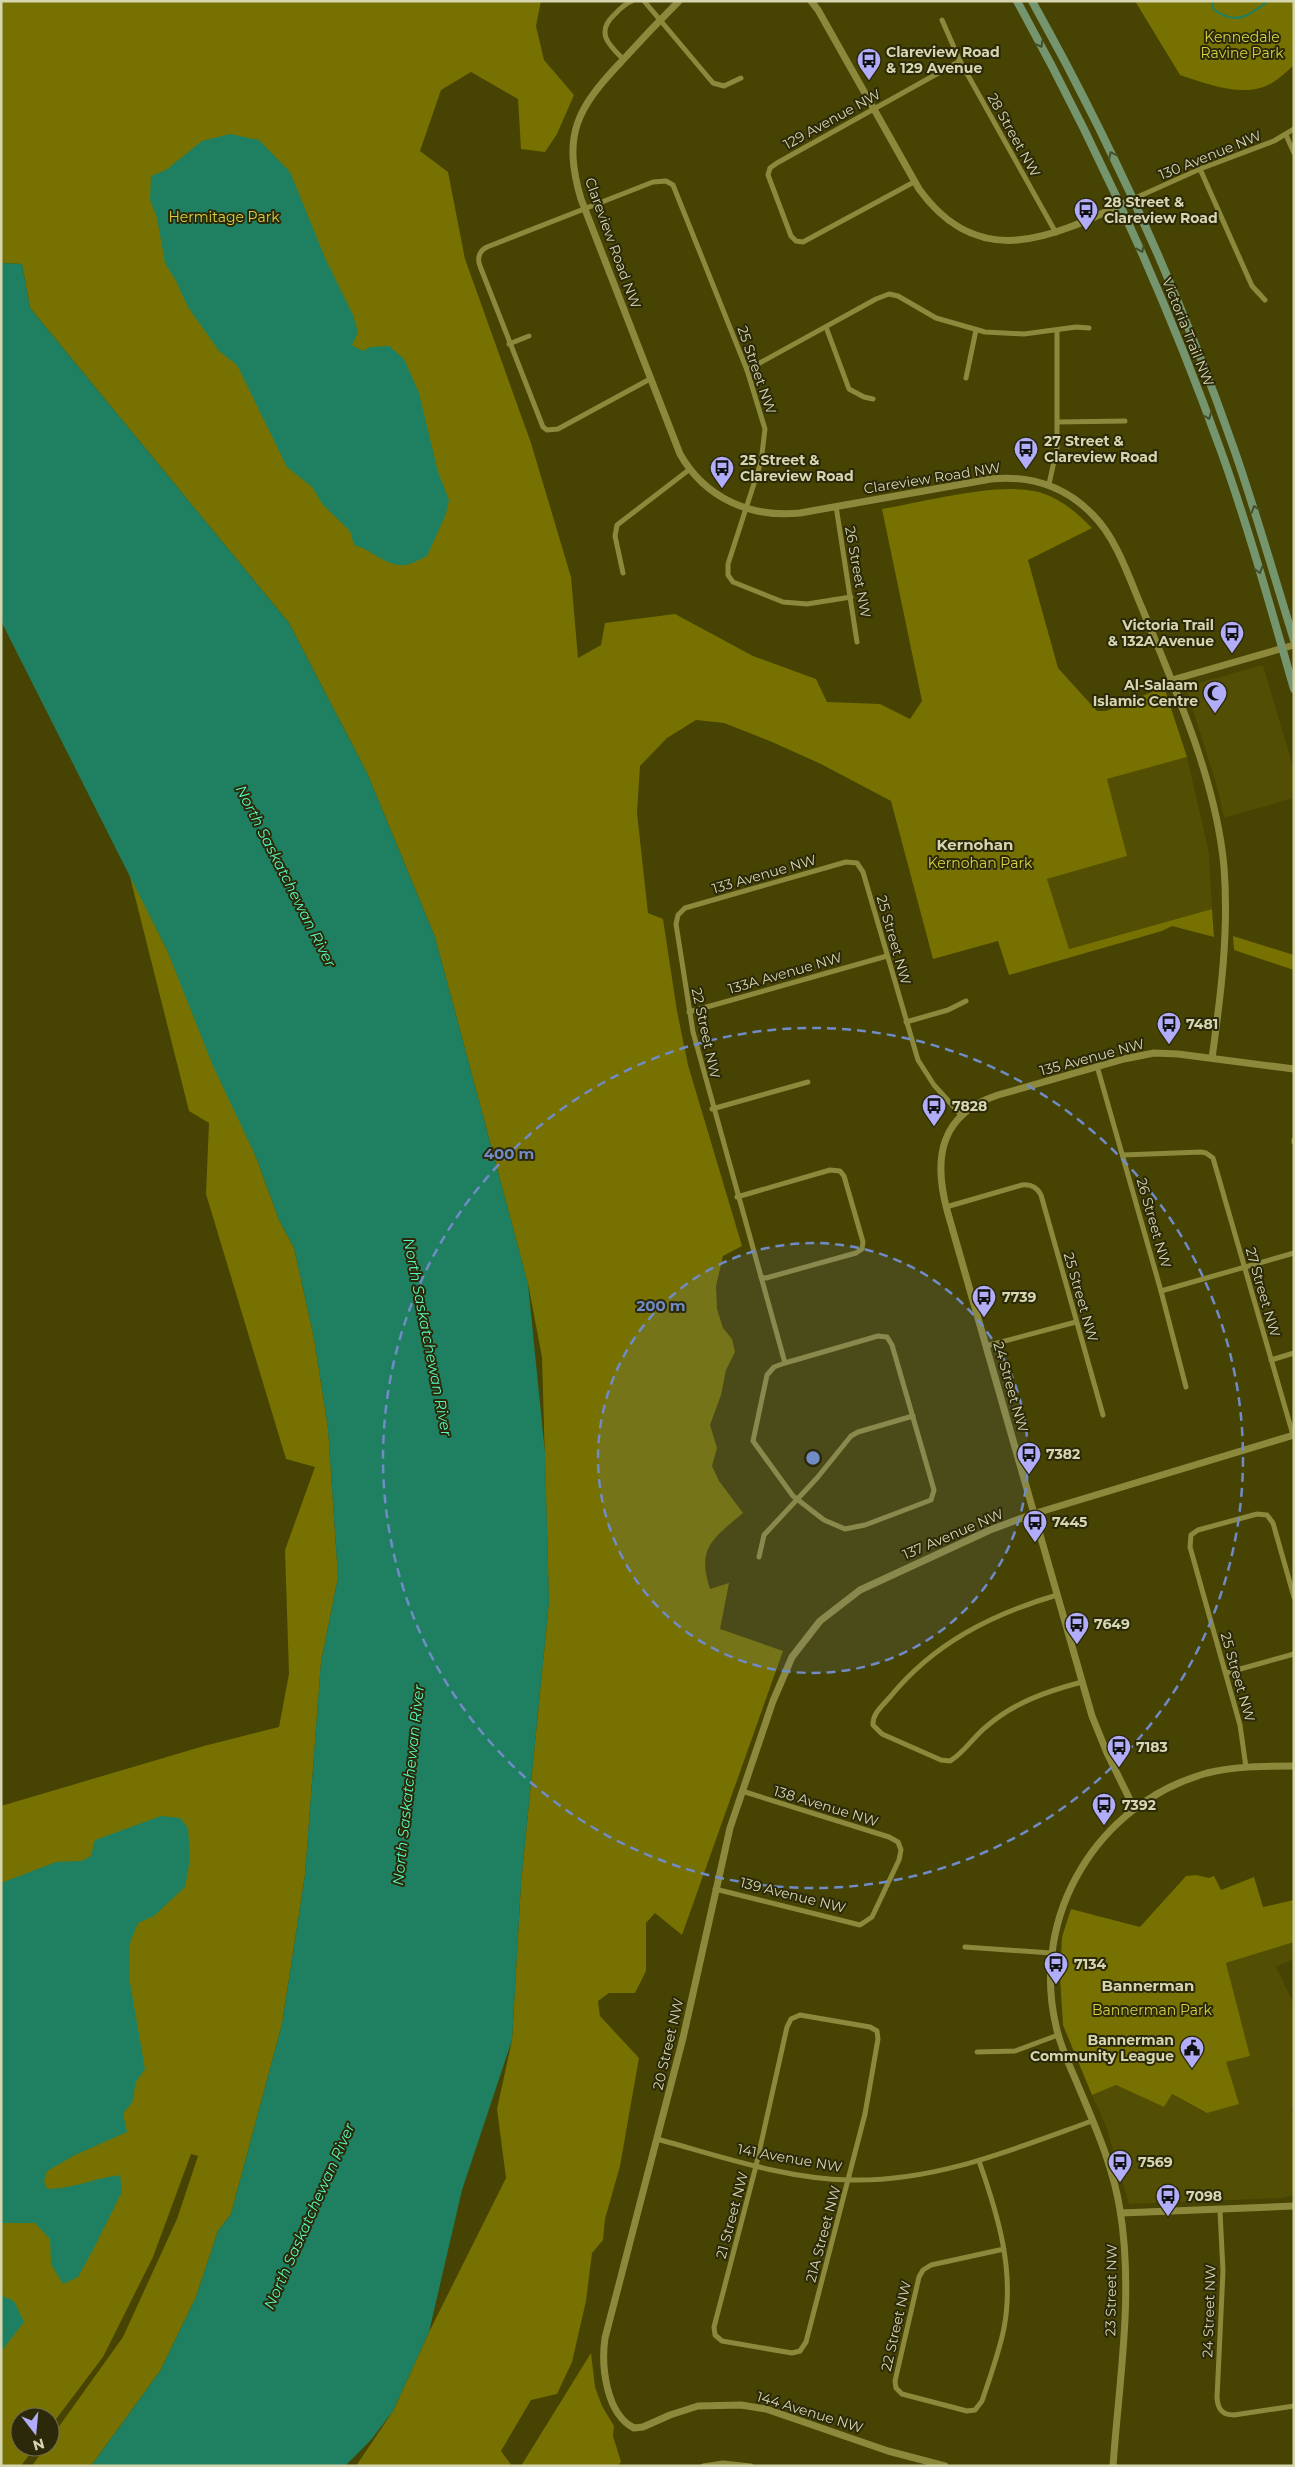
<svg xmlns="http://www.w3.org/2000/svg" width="1295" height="2467" font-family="Montserrat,sans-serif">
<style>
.built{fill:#524e04}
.green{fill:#767100}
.water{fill:#1f8061}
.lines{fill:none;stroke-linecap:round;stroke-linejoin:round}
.stream{stroke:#1f8061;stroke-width:2}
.minor{stroke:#8c893d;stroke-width:5}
.tertiary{stroke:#8c893d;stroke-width:7}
.secondary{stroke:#74956d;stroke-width:8}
.oneway{stroke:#454f2c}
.ring{fill:none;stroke:#708bc6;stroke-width:2.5;stroke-dasharray:9 6}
.labels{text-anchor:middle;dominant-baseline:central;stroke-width:4;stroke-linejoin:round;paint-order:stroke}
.park-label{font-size:14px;fill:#d8d244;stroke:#2b2909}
.poi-label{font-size:14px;font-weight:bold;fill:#d6d6b1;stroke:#2b2909;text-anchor:start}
.street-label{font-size:14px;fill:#d6d6b1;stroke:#2b2909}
.neighbourhood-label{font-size:15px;font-weight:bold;fill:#d6d6b1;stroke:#2b2909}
.water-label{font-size:15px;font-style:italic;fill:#55fac2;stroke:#2b2909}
.centre{fill:#708bc6;stroke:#2b2909;stroke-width:2.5}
.ring-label{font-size:15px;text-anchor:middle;font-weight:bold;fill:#708bc6;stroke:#2b2909;stroke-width:4;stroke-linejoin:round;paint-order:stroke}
</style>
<rect width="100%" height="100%" fill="#464303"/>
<g class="built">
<path d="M1263,665L1294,770V798L1224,818L1217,787L1187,691L1188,686Z"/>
<path d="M1187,757L1209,853L1212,909L1068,949L1047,879L1127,856L1107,779Z"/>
<path d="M1294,1942V1959L1276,1967L1294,2004V2107L1291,2109L1294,2117V2195L1284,2198L1129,2204L1106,2126L1092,2095L1116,2085L1164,2107L1171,2094L1204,2112H1211L1226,2062L1250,2056L1226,1963Z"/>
</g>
<g class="green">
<path d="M1,1H541L536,26L544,60L574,95L557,134L545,152L521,149L518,99L471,72L441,90L420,151L448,172L465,259L531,443L571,577L578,658L601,645L605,623L675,614L753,656L816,679L827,702L880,704L910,719L922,701L882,509C924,502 994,483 1034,491C1058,496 1075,511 1092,528L1028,560L1058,668L1097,711H1106L1164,687L1187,757L1107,779L1127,856L1047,879L1069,949L1212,909L1214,937L1172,926L1162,931L1009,975L998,941L933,959L891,801L821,764L772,742L724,723L696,720L667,738L640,766L637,813L648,913L663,919L677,1011L688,1065L742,1246L723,1256L716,1286L717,1309L723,1328L732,1339L735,1352L726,1370L721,1395L710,1425L717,1448L712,1466L719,1481L743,1513C714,1538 696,1547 710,1589L729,1583L720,1629L783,1651L682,1935L655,1913L646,1923V1971L635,1993H609L598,2001L600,2016L639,2058L620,2166L605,2219L603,2240L592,2253L586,2301L572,2362L557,2394L531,2400L501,2451L512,2466H356L393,2411L429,2332L506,2178L497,2109L512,2040L521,1883L549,1602L542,1357L528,1284L435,937L367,773L289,623L30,308L22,264L1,263Z"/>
<path d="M1135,1H1294V65C1287,71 1280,78 1272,83C1244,99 1208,84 1180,75Z"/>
<path d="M129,873L167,950L256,1157L279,1220L294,1248L314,1338L328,1428L338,1577L321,1662L305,1875L282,2024L231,2214L218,2231L196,2297L160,2371L91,2466H32L45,2447H50V2439L123,2337L177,2219L198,2156L191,2154L153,2257L103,2357L50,2427V2417H20V2447H35L21,2466H1V1806L204,1746L279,1727L289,1674L285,1550L315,1467L286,1459L206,1194L209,1123L189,1111Z"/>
<path d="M1233,936L1294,955V970L1234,950Z"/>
<path d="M1196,1875L1209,1878L1214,1876L1221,1890L1254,1877L1263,1907L1294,1900V1942L1226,1963L1250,2056L1226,2062L1239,2104L1207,2113L1172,2094L1164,2107L1116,2085L1092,2095L1063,2025L1060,1977L1062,1937L1071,1909L1140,1927L1186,1876Z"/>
<path d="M591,2353L595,2387L602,2406L614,2426L613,2436L621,2462L618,2466H521Z"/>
</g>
<g class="water">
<path d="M230,134L259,140L290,172L326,260L353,315L358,332L352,345L363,351L370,347L389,346L404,359L419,393L438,472L449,500L446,514L427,556C421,559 412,564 405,565C386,567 371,549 354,545L350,531L323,505L312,487L287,467L237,365L219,351L188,307L176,281L165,263L157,218L150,200L151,176L166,170L202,141Z"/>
<path d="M1,263L22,264L30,308L289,623L367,773L435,937L528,1284L545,1453L549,1602L521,1883L512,2040L462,2190L429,2332L393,2411L371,2440L345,2466H91L160,2371L196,2297L218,2231L231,2214L282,2024L305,1875L321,1662L338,1577L328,1428L314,1338L294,1248L279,1220L256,1157L213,1066L167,950L1,621Z"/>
<path d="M161,1816L180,1818L188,1828L190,1859L185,1887L154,1916L138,1923L130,1943L129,1977L145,2069L136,2082L132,2103L123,2113L127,2132L75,2155L47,2171L44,2181L47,2189C72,2189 95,2178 120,2175L122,2192L95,2246L78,2277L63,2284L51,2264L50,2239L35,2223H1V1883L56,1862L81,1861L91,1856L95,1840Z"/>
<path d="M1,2295L14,2301L24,2322L1,2352Z"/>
</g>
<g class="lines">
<path class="stream" d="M1212,1L1213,9C1236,26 1249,16 1268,1"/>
<g class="minor">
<path d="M644,1L713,83L724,86L741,78"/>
<path d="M942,20L960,61L1056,233"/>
<path d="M623,59C609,45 596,33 613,16C619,10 624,4 632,1"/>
<path d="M1286,135L1294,153"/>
<path d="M1200,169L1252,286L1265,300"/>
<path d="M914,182L803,242L796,241L791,236L768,175L770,168L777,163L960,61"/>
<path d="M1133,199L1200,169L1274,141L1294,129"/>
<path d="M826,327L849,389L864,397L873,399"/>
<path d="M509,344L529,336"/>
<path d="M747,370L876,299L889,294L898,296L936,318L985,332L1024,334L1076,327L1089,328"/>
<path d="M966,378L976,330"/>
<path d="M650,379L558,429L547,430L543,427L480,266C477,258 479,251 487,247L653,182L666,181L673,185L747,370L765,429L761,462L728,564V575L733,582L783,602L807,604L851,597"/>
<path d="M1058,422L1125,421"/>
<path d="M1049,484L1057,448V331"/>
<path d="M836,506L857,642"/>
<path d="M623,573L615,536L617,525L690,469"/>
<path d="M689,1012L887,956"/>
<path d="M906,1022L948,1010L966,1001"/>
<path d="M1097,1066L1161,1291L1186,1387"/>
<path d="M712,1109L808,1082"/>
<path d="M1294,1140V1142"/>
<path d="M1123,1155L1201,1152L1206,1153L1213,1158L1293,1435"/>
<path d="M737,1197L830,1170L840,1171L844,1176L863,1242L862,1249L856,1253L766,1278L761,1277"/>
<path d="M946,1207L1022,1185C1031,1184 1037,1187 1041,1195L1103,1415"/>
<path d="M1161,1291L1294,1253"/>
<path d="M986,1346L1076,1322"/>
<path d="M1271,1360L1294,1353"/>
<path d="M785,1363L878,1336L887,1337L892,1345L934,1490L931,1500L865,1525L845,1529L824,1520L793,1496L753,1441L767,1375L774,1367L785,1363L693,1032L676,924L678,915L685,908L846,862L857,863L863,872L918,1060L934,1085L962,1116"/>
<path d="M759,1557L764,1535L817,1478L851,1436L858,1432L913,1416"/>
<path d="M1057,1595C992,1614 934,1643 890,1697C883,1705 872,1714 873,1725L882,1734L941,1760L950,1761C964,1753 974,1736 987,1726C1015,1702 1048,1691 1082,1682"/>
<path d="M1226,1673L1294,1654"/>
<path d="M1246,1767L1240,1725L1190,1547L1191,1535L1198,1530L1257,1514L1267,1515L1273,1523L1294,1597"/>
<path d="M715,1889L860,1925L872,1917L899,1860L901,1850L898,1842L889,1837L742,1791"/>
<path d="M965,1947L1051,1953"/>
<path d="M800,2015L870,2027L877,2031L878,2039L865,2114L806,2342L800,2351L792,2353L722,2341L715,2335L714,2327L756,2166L787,2027L791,2019Z"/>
<path d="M977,2052L1015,2051L1058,2035"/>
<path d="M657,2139C720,2156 785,2179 850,2180C936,2182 1014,2149 1092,2121"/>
<path d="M979,2161C998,2215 1015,2271 1004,2328C999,2353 990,2377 982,2401L975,2410L967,2411L902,2394L896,2388L895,2381L919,2277L923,2270L931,2265L1004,2249"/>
<path d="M1220,2211L1223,2271L1217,2398C1218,2409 1222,2415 1234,2415L1294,2406"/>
<path d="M703,2466L723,2463L751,2466"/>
</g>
<g class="tertiary">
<path d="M679,1C659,21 640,41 621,62C577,108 562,135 581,199L680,454C705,498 750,518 800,513L991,479C1031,475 1065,486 1093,515C1117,539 1129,578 1142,608C1175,689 1216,779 1224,867C1229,931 1221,994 1212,1058"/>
<path d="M811,1L818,10L919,189C981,275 1057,235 1133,199"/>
<path d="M1172,680L1294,645"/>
<path d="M1134,1808L1107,1753L1092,1716L947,1210C933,1158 940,1114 998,1095L1124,1059L1154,1053L1178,1054L1294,1069"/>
<path d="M1121,2213L1294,2206"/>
<path d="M945,2466L888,2451L766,2409L741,2405L698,2406L670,2415L643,2427L634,2428C606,2414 601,2366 605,2338L683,2038L730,1828L773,1701L792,1657L820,1621L860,1590L990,1530L1033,1514L1294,1435"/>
<path d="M1113,2466C1119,2381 1134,2294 1120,2210C1113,2165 1094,2124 1077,2083C1069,2064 1060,2046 1056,2026C1030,1915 1098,1803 1207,1773C1236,1766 1265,1766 1294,1766"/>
</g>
<g class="secondary">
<path d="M1017,1C1097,146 1165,295 1221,451C1249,529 1271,609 1294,689"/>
<path d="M1032,1C1112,144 1180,294 1234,449C1256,512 1274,576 1294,640"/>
</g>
</g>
<defs><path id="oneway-chevron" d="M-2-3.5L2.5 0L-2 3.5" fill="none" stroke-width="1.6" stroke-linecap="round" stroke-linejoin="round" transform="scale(1.25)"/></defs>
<g class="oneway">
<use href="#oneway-chevron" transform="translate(1040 44) rotate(62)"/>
<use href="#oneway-chevron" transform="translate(1112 155) rotate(-116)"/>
<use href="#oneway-chevron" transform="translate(1141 249) rotate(66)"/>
<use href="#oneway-chevron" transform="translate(1208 416) rotate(69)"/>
<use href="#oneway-chevron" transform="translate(1255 509) rotate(-108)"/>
<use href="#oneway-chevron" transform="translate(1259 570) rotate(74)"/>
</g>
<circle cx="813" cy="1458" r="215" fill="#708bc6" fill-opacity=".12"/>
<g class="ring">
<circle cx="813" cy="1458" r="215"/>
<circle cx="813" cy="1458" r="430"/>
</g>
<defs>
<symbol id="bus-pin" viewBox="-11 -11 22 30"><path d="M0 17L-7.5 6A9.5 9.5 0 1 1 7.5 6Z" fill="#b2adf9" stroke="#2b2909"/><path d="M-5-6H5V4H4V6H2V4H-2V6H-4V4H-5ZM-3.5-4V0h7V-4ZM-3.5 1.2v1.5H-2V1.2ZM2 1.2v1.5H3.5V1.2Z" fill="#111"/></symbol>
<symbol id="mosque-pin" viewBox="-11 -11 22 30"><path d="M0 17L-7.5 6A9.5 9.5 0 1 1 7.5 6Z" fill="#b2adf9" stroke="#2b2909"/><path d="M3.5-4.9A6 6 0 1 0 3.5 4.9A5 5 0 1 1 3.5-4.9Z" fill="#111"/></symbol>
<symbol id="civic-pin" viewBox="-11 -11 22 30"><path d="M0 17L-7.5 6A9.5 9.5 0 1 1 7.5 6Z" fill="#b2adf9" stroke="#2b2909"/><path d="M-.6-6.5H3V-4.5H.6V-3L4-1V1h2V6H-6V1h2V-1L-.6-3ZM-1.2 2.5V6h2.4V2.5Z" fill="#111"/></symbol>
</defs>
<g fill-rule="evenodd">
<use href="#bus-pin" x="855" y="46" width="28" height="38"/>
<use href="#bus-pin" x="1072" y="196" width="28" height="38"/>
<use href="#bus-pin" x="1012" y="435" width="28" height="38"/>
<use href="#bus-pin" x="708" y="454" width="28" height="38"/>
<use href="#bus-pin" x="1218" y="619" width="28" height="38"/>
<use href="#mosque-pin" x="1201" y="679" width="28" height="38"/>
<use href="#bus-pin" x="1155" y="1010" width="28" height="38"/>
<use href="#bus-pin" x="920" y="1092" width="28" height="38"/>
<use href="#bus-pin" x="970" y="1283" width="28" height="38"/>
<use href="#bus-pin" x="1015" y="1440" width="28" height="38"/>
<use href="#bus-pin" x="1021" y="1508" width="28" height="38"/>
<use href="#bus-pin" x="1063" y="1610" width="28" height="38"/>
<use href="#bus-pin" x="1105" y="1733" width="28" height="38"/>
<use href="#bus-pin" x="1090" y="1791" width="28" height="38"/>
<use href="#bus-pin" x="1042" y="1950" width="28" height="38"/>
<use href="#civic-pin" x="1178" y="2034" width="28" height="38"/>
<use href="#bus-pin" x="1106" y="2148" width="28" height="38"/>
<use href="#bus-pin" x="1154" y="2182" width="28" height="38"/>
</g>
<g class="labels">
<g class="park-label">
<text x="1242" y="37">Kennedale<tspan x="1242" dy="16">Ravine Park</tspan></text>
<text x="224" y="217">Hermitage Park</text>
<text x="980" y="863">Kernohan Park</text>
<text x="1152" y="2010">Bannerman Park</text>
</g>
<g class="poi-label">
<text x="886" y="52">Clareview Road<tspan x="886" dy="16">&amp; 129 Avenue</tspan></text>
<text x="1104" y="202">28 Street &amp;<tspan x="1104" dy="16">Clareview Road</tspan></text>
<text x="1044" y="441">27 Street &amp;<tspan x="1044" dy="16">Clareview Road</tspan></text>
<text x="740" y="460">25 Street &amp;<tspan x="740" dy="16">Clareview Road</tspan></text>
<text x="1214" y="625" text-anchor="end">Victoria Trail<tspan x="1214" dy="16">&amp; 132A Avenue</tspan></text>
<text x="1198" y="685" text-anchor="end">Al-Salaam<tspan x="1198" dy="16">Islamic Centre</tspan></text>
<text x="1186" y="1024">7481</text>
<text x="952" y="1106">7828</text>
<text x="1002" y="1297">7739</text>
<text x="1046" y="1454">7382</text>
<text x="1052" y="1522">7445</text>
<text x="1094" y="1624">7649</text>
<text x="1136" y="1747">7183</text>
<text x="1122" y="1805">7392</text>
<text x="1074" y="1964">7134</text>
<text x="1174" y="2040" text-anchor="end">Bannerman<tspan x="1174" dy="16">Community League</tspan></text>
<text x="1138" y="2162">7569</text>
<text x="1186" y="2196">7098</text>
</g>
<g class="street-label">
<text transform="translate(832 119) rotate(-29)">129 Avenue NW</text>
<text transform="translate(1014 135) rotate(61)">28 Street NW</text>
<text transform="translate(1210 155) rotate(-22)">130 Avenue NW</text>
<text transform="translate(613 243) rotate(70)">Clareview Road NW</text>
<text transform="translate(1188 332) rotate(68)">Victoria Trail NW</text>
<text transform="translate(757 370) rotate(71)">25 Street NW</text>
<text transform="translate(932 478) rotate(-9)">Clareview Road NW</text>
<text transform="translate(858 572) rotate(80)">26 Street NW</text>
<text transform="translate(764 874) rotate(-16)">133 Avenue NW</text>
<text transform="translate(894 940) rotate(74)">25 Street NW</text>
<text transform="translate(785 973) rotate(-16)">133A Avenue NW</text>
<text transform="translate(706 1033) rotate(78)">22 Street NW</text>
<text transform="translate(1092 1057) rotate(-15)">135 Avenue NW</text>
<text transform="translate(1154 1223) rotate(74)">26 Street NW</text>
<text transform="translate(1263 1292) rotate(74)">27 Street NW</text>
<text transform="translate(1081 1297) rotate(74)">25 Street NW</text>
<text transform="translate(1011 1387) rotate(74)">24 Street NW</text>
<text transform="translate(953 1534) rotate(-23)">137 Avenue NW</text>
<text transform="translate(1238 1677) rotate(74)">25 Street NW</text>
<text transform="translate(826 1806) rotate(17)">138 Avenue NW</text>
<text transform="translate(793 1895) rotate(14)">139 Avenue NW</text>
<text transform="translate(668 2044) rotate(-77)">20 Street NW</text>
<text transform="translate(790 2158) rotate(10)">141 Avenue NW</text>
<text transform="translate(732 2215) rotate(-75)">21 Street NW</text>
<text transform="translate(823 2234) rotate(-75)">21A Street NW</text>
<text transform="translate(1111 2290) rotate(-89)">23 Street NW</text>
<text transform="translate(1209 2311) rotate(-88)">24 Street NW</text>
<text transform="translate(896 2326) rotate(-77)">22 Street NW</text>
<text transform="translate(810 2412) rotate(17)">144 Avenue NW</text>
</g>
<g class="neighbourhood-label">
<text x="975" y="844">Kernohan</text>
<text x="1148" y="1985">Bannerman</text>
</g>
<g class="water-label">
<text transform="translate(286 876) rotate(63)">North Saskatchewan River</text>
<text transform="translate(428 1337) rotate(79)">North Saskatchewan River</text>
<text transform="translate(408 1785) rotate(-84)">North Saskatchewan River</text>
<text transform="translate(309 2216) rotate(-66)">North Saskatchewan River</text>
</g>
</g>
<circle cx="813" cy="1458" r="8" class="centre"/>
<g class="ring-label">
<text x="509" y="1159">400 m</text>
<text x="661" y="1311">200 m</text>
</g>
<rect width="1295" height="2467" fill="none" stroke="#d6d6b1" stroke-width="5"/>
<g transform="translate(35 2432) rotate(164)"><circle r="24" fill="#2b2909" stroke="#6f6e4c"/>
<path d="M0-4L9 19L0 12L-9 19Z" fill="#b2adf9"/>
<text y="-8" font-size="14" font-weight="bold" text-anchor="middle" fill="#d6d6b1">N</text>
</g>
</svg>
